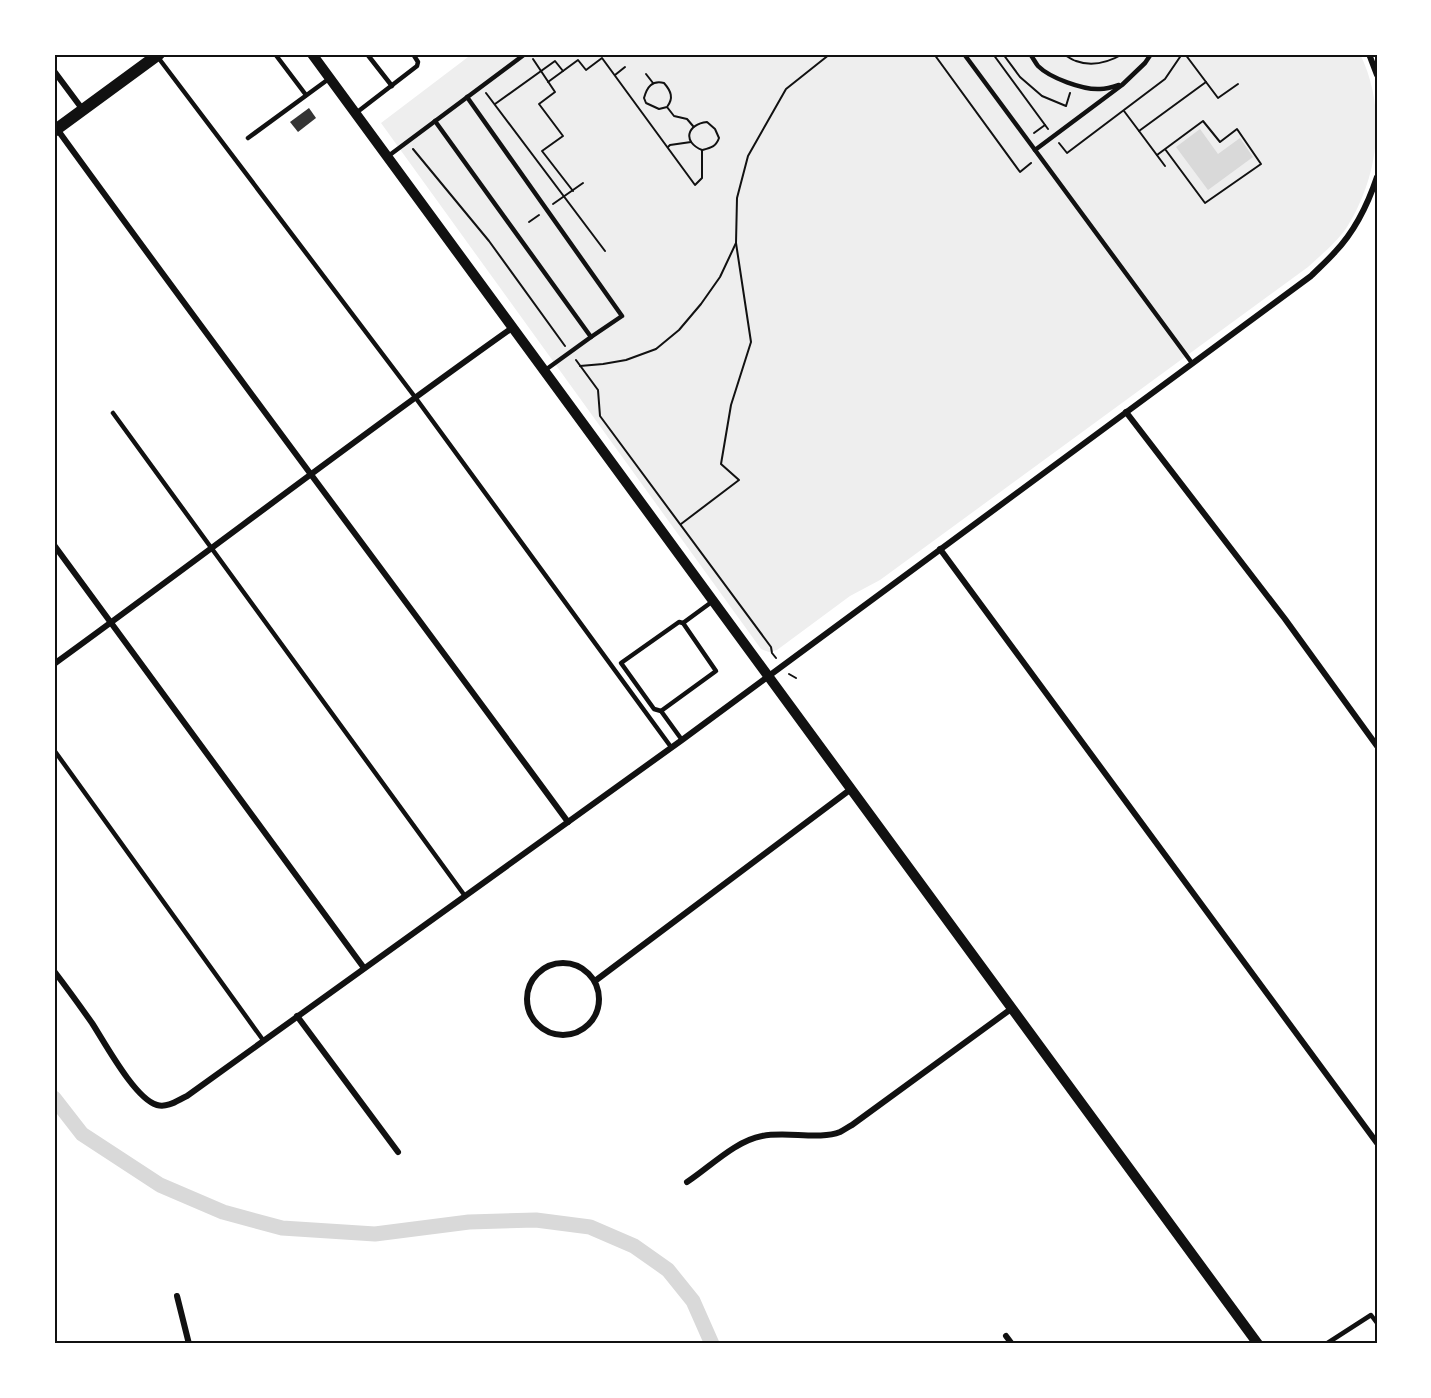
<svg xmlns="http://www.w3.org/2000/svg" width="1431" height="1398" font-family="'Archivo Narrow',sans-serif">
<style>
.green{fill:#eee}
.water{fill:#d9d9d9}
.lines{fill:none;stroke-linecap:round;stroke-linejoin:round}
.canal{stroke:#d9d9d9;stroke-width:15}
.building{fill:#353535}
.path{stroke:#111;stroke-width:2}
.service{stroke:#111;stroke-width:4.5}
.minor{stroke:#111;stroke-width:6}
.tertiary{stroke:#111;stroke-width:10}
.secondary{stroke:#111;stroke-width:12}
.neatline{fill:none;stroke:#111;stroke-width:2}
</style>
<rect width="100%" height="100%" fill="#fff"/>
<path class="green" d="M472,54H1360C1387,109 1379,176 1347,227C1337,242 1322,254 1308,267L880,580L850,596L777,650L769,652L761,649L381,123Z"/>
<path class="water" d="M1200,129L1218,154L1240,138L1253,157L1208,190L1176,147Z"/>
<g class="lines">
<path class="canal" d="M54,1098L82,1134L160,1185L223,1212L282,1228L375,1234L469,1222L536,1220L590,1227L634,1246L668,1270L693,1301L712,1344"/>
</g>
<path class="building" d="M309,108L316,118L298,132L290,122Z"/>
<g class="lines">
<g class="path">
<path d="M934,54L1020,172L1031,163"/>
<path d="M993,54L1048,129"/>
<path d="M1003,54L1020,77L1042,96L1066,106L1070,93"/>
<path d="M1063,54C1067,56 1072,60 1076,61C1092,67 1109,62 1123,54"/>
<path d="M1185,54L1218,98L1238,84"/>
<path d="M533,59L555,92L539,104L563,136L542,151L573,191"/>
<path d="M646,74L653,83"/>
<path d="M615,75L625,67"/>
<path d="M548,82L563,71"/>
<path d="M486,93L605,251"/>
<path d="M495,104L555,61L563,71L578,60L586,70L602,58L695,185L702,178V150C710,148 716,147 719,138L715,129L707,122C687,124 682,142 702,150"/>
<path d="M667,107L659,109L646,103L644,98C647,87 652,80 664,83C671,91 674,98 667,107L674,116L687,119L693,126"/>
<path d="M1124,111L1139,131L1206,82"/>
<path d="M1139,131L1165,166"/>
<path d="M1034,133L1045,125"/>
<path d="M1059,143L1067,153L1165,79L1182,54"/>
<path d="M668,147L670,145L691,142"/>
<path d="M413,149L489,241L565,346"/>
<path d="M1157,155L1203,121L1220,142L1237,129L1261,164L1205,203L1165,149"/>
<path d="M553,204L583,183"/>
<path d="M529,222L539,215"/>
<path d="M576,360L598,390L600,416L771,647L772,653L776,658"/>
<path d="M580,366L603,364L626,360L656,349L679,330L701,304L720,277L736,243"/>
<path d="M681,524L739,480L721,464L731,405L751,342L736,243L737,198L748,156L786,89L830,54"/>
<path d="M789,674L796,678"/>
</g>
<g class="service">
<path d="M275,54L306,95"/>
<path d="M367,54L392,86"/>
<path d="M964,54L1035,150L1122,85L1145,63L1151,54"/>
<path d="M1030,54C1033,58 1035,62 1038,66C1050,78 1083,90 1100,89C1106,89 1113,87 1119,85"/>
<path d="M157,56L415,397L671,747"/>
<path d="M467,97L622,316L591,337"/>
<path d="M356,113L417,66L418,62L413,54"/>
<path d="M435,121L591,337L544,371"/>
<path d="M248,138L330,78"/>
<path d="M1035,150L1192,363"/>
<path d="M387,157L525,54"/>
<path d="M113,413L465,896"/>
<path d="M661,711L654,709L621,663L679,622L683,623"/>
<path d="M682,740L661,711L716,671L683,623L713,601"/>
<path d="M54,750L263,1040"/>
<path d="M1326,1344L1371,1315L1377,1323"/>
</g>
<g class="minor">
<path d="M1369,54L1377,75"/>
<path d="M54,71L83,110"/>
<path d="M57,129C225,361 398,590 568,822"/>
<path d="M1126,412L1285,619L1377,746"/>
<path d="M54,545L364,968"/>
<path d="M940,549L1377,1143"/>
<path d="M54,664C207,553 358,437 512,328"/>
<circle cx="563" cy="999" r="36"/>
<path d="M54,971C67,988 80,1006 92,1023C105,1043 135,1099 157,1105C168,1108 178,1100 187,1096L682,740L1311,276C1319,268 1328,260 1335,252C1355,231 1368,204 1377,177"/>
<path d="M595,981L851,789"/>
<path d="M297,1016L398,1152"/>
<path d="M687,1182C710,1167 735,1141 762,1136C785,1131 820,1140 840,1132C844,1130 848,1127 852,1125L1011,1009"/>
<path d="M177,1296L189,1344"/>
<path d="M1006,1336L1012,1344"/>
<path d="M475,1344H506"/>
</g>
<path class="tertiary" d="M312,54L1258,1344"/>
<path class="secondary" d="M54,131L159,54"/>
</g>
<rect width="1431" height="1398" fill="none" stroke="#ffffff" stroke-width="111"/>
<rect x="56" y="56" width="1320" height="1286" class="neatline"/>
</svg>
